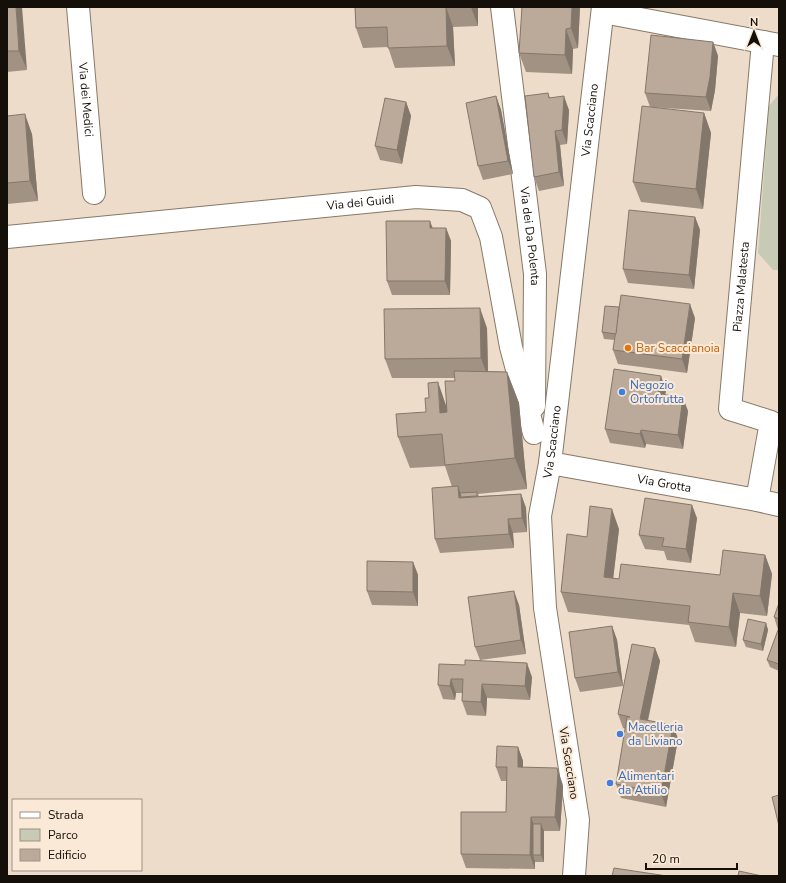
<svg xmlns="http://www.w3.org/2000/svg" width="786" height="883" font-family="'Nunito Sans',sans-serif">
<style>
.green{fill:#c7cab4}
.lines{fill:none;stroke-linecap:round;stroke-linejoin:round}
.minor-casing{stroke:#877868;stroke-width:24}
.tertiary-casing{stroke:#877868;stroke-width:24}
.minor{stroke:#fff;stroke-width:22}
.tertiary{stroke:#fff;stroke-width:22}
.wall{fill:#a19284}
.shaded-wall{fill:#83776b}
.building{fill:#ba9;stroke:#83776b}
.food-dot{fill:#e8710a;stroke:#fae9d7;stroke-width:1.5}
.shop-dot{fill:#3f7fe0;stroke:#fae9d7;stroke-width:1.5}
.labels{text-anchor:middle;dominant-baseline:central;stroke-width:4;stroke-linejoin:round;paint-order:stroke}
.street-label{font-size:12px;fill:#150f09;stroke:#fae9d7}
.food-label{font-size:12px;fill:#c56008;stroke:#fae9d7;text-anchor:start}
.shop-label{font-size:12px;fill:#366cbe;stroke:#fae9d7;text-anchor:start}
</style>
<rect width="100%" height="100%" fill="#eddcca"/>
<path class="green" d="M779,94V270H773L758,253L769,106Z"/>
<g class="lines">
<defs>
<g id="minor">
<path id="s1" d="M78,7L94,193"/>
<path id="s2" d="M502,7L535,274L534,406"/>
<path d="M603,12L779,45"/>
<path id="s3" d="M7,237L416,197L462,200L480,208L491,237L511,347L534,433"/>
<path id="s4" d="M757,500L771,422L730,409L763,42"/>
</g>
<g id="tertiary">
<path id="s5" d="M550,463L757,500L779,505"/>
<path id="s6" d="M574,876L578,820L545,608L540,516L550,463L603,7"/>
</g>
</defs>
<use href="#minor" class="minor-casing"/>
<use href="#tertiary" class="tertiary-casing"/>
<use href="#minor" class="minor"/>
<use href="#tertiary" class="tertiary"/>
</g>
<g class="wall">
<path d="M7,7L27,70L7,72Z"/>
<path d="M355,7H478V26L453,27L455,66L395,68L388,47L363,48L356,28Z"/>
<path d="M522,7H580L578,48L573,49L572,74L526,72L519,53Z"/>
<path d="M713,42L718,56L715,90L711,111L650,107L645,93Z"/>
<path d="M548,93L550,98L569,110L567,144L560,145L564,186L539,191L534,177Z"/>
<path d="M496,96L501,110L513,174L483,180L478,166Z"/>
<path d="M406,102L411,116L402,164L380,160L375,146Z"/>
<path d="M704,113L711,133L703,209L641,202L633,182Z"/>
<path d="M7,116L32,134L38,201L7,204Z"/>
<path d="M695,217L700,230L694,289L628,283L623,269Z"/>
<path d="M446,228L451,241L450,295H392L387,281Z"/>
<path d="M695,318L687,373L618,364L613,350L615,340L604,339L602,332Z"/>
<path d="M487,328L488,371L507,372L519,403L527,489L478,494L479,496L521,494L526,508L527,532L513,533L514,548L440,553L435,539L452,487L445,466L410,468L398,437L426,412L447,407L455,381V378H392L385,359Z"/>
<path d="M666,390L665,395L688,411L683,449L646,444L645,448L610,443L605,429Z"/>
<path d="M697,518L691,563L667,560L664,551L645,549L639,535Z"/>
<path d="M619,529L613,578L619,579L720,575L765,555L772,574L767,616L740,613L736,647L695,642L689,625L568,612L561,592L587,537Z"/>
<path d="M413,562L418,575V606L372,605L367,591Z"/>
<path d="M779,603V671L770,667L767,660L778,630L774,617Z"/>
<path d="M519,605L526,654L480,660L532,677L530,700L487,698L486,716L467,715L462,701V693H456L455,700L443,699L438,685L465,665L480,660L475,647Z"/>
<path d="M766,623L768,630L763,651L746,647L743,640Z"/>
<path d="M612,626L617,640L623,686L580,692L575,678Z"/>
<path d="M655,648L660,661L648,721L673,725L678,739L666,807L621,798L616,784L626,729L623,728L618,714Z"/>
<path d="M518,747L523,761V768L562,782L563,787L560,831H544V862H535V869L466,868L461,854L506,812L507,781H501L496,767Z"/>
</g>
<g class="shaded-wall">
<path d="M16,7H22L27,70L19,51Z"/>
<path d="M446,7L453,27L455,66L447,46Z"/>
<path d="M471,7H478V26Z"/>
<path d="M572,7H580L578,48L571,28Z"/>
<path d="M566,29L573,49L572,74L565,55Z"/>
<path d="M713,42L718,56L715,90L711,111L706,97Z"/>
<path d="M496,96L501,110L513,174L508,161Z"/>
<path d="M564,96L569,110L567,144L562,130Z"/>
<path d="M406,102L411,116L402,164L397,150Z"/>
<path d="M704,113L711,133L703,209L696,189Z"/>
<path d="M25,114L32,134L38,201L30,181Z"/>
<path d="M555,131L560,145L564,186L559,172Z"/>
<path d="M695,217L700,230L694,289L689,275Z"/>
<path d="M430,221L435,234L430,228Z"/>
<path d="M446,228L451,241L450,295L445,281Z"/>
<path d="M690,304L695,318L687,373L682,359Z"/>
<path d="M480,308L487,328L488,377L481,358Z"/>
<path d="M507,372L519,403L527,489L515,458Z"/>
<path d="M661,376L666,390L663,408L658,394Z"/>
<path d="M438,382L449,414L440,413Z"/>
<path d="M683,397L688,411L683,449L678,435Z"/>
<path d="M641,430L646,444L645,448L640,434Z"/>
<path d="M458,486L463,500L459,498Z"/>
<path d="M521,494L526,508L527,532L522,518Z"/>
<path d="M692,505L697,518L691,563L686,549Z"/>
<path d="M612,509L619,529L611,597L604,577Z"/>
<path d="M508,519L513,533L514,548L509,534Z"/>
<path d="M765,555L772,574L767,616L760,596Z"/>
<path d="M413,562L418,575V606L413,592Z"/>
<path d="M514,591L519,605L526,654L521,640Z"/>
<path d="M733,593L740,613L736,647L729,627Z"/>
<path d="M766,623L768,630L763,651L761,644Z"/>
<path d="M612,626L617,640L623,686L618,672Z"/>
<path d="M655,648L660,661L645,733L640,719Z"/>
<path d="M527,663L532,677L530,700L525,686Z"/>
<path d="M451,679L456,693L455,700L450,686Z"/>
<path d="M482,684L487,698L486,716L481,702Z"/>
<path d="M673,725L678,739L666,807L661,793Z"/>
<path d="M518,747L523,761V781L518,767Z"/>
<path d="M557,768L562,782L563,787L560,831L555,817Z"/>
<path d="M531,817L536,831L533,855L535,862V869L530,855Z"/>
<path d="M541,824L544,831V862L541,855Z"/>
</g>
<g class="building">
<path d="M7,7H16L19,51H7Z"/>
<path d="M355,7H451H446L447,46L388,48L387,27L356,28Z"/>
<path d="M522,7H572L571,28L566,29L565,55L519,53Z"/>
<path d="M651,35L713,42L710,77L706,97L645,93Z"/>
<path d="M548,93L549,98L564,96L562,130L555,131L559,172L534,177L525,96Z"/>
<path d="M496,96L508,161L478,166L466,103Z"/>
<path d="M385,98L406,102L397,150L375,146Z"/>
<path d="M642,106L704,113L696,189L633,182Z"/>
<path d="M25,114L30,181L7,183V116Z"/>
<path d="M629,210L695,217L689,275L623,269Z"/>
<path d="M386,221H430V228H446L445,281H387Z"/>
<path d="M621,295L690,304L682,359L613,350Z"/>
<path d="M605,306L619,307L616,334L602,332Z"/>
<path d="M480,308L481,358L385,359L384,309Z"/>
<path d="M614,369L661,376L658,394L683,397L678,435L641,430L640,434L605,429Z"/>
<path d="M454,371L507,372L515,458L445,465L442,434L398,437L396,414L426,412L425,398H429L428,383L438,382L440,413L447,412L445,381H455Z"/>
<path d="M458,486L459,498L521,494L522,518L508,519L509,534L435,539L432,488Z"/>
<path d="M477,492V496L461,497L460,493Z"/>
<path d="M645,498L692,505L686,549L662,546L664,538L639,535Z"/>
<path d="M590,506L612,509L604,577L619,579L621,564L720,575L723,550L765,555L760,596L733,593L729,627L688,622L690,606L561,592L567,534L587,537Z"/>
<path d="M367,561L413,562V592L367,591Z"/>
<path d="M514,591L521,640L475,647L468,597Z"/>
<path d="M779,603V619L774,617Z"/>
<path d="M748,619L766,623L761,644L743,640Z"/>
<path d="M612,626L618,672L575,678L569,632Z"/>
<path d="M778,630H779V664L767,660Z"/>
<path d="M632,644L655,648L640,719L673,725L661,793L616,784L627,717H630L618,714Z"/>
<path d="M465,660L527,663L525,686L482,684L481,702L462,701L463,679H451L450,686L438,685L439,664L465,665Z"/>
<path d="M497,746L518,747V767L557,768L558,773L555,817H531L530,855L461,854V812H506L507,767H496Z"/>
<path d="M779,795V826L772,797Z"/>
<rect x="533" y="824" width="8" height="31"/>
<path d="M614,868L667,876H612Z"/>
<path d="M739,871L762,876H738Z"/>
</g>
<circle class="food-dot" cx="628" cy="348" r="4"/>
<g class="shop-dot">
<circle cx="622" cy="392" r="4"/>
<circle cx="620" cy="734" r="4"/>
<circle cx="610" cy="783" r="4"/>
</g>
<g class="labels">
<g class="street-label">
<text stroke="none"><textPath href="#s1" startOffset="93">Via dei Medici</textPath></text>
<text stroke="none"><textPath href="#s6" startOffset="762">Via Scacciano</textPath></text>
<text stroke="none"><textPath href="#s3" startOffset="355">Via dei Guidi</textPath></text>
<text stroke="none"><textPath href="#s2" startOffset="231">Via dei Da Polenta</textPath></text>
<text stroke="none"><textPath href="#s4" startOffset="245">Piazza Malatesta</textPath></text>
<text stroke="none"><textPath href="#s6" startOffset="438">Via Scacciano</textPath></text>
<text stroke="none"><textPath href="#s5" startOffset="116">Via Grotta</textPath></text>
<text transform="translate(569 763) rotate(81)">Via Scacciano</text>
</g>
<g class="food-label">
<text x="636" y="348">Bar Scaccianoia</text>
</g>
<g class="shop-label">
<text x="630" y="385">Negozio<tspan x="630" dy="14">Ortofrutta</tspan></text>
<text x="628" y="727">Macelleria<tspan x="628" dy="14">da Liviano</tspan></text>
<text x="618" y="776">Alimentari<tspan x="618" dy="14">da Attilio</tspan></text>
</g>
</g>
<rect width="786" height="883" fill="none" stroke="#150f09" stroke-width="16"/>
<rect x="12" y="799" width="130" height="72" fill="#fae9d7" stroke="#9e9285"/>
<rect x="20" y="812" width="20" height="6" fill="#ffffff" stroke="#9e9285"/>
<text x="48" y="819" font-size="12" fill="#150f09">Strada</text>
<rect x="20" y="829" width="20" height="12" fill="#c7cab4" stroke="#9e9285"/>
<text x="48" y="839" font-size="12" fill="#150f09">Parco</text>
<rect x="20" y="849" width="20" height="12" fill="#bbaa99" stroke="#9e9285"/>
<text x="48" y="859" font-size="12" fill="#150f09">Edificio</text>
<g transform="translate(754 32)" stroke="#fae9d7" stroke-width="3" paint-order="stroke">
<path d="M0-3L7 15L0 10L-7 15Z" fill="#150f09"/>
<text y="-6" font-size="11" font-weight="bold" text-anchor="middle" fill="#150f09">N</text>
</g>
<path d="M646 863v6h91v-6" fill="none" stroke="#150f09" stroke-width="2"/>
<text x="652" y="863" font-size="12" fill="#150f09" stroke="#fae9d7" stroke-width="3" paint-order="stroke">20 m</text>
</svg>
